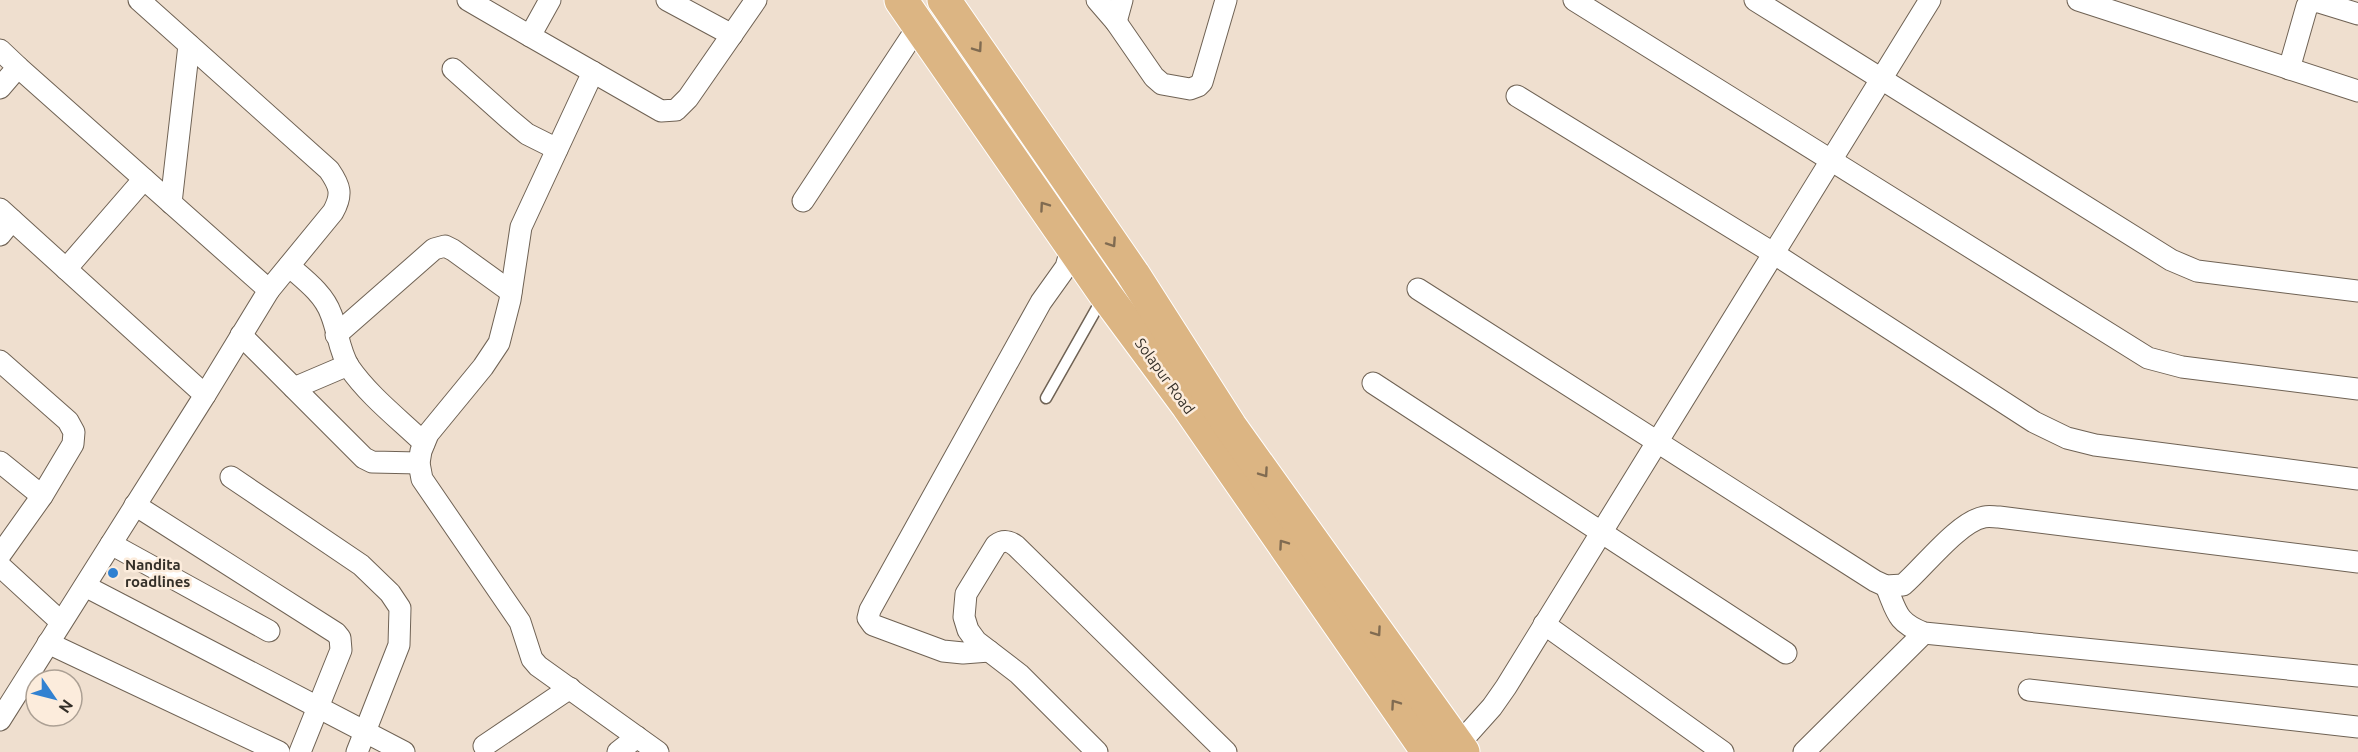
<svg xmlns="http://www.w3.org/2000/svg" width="2358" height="752" font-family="Ubuntu,sans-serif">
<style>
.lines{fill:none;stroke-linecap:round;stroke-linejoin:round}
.service-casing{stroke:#6f6254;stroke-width:13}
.minor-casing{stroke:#6f6254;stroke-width:23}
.primary-casing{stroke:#fff;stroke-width:35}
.service{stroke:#fff;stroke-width:10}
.minor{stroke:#fff;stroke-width:21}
.primary{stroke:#dcb583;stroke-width:33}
.oneway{stroke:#806b51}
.poi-dot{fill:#3181d1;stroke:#fcecdc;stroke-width:2}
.labels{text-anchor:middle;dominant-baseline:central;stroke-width:5;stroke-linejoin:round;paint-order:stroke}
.street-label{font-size:15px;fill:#342f28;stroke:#fcecdc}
.poi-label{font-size:15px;font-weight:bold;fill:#342f28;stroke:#fcecdc;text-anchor:start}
</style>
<rect width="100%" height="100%" fill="#efdfcf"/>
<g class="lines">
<defs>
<path id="service" d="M1046,398L1102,299"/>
<g id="minor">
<path d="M139,0L329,170C340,186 343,194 333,212L269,290"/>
<path d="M468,0L530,36"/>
<path d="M550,0L530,36L661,111L676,110L688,98L756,0"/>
<path d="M667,0L732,35"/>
<path d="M1097,0L1116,22L1154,77L1162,84L1190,89L1198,86L1202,82L1226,0"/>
<path d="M1574,0L2148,358L2182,367L2358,389"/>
<path d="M1755,0L2171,260L2197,271L2358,291"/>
<path d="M2078,0L2358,91"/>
<path d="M1116,22L1122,0"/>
<path d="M0,50L18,67L0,88"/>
<path d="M18,67L269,290L205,395"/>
<path d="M453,69L509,119L527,134L557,149"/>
<path d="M2289,69L2307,6L2313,2H2319L2358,14"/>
<path d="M593,72L521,227L510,300L499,343L483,367L428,434L421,451L419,463L422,479L520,622L532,659L538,666L658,752"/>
<path d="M1517,96L1773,253L2034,422L2067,438L2095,445L2358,479"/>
<path d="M803,201L919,25"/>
<path d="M171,203L189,45"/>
<path d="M0,209L205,395L0,720"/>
<path d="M0,235L12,220"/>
<path d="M289,266C305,280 324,294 331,314C338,331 339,351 349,367C369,396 399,419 424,443"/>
<path d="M66,269L144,179"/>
<path d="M1418,289L1875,581L1886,586L1903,585C1924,567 1958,522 1984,517C1989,516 1994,517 1999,517L2358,562"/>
<path d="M241,335L364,458L372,462L419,463"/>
<path d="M336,335L434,249L445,246L453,250L511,292"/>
<path d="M0,361L68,421L74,432L73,444L42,496L0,555"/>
<path d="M1373,383L1786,653"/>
<path d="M294,388L348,365"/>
<path d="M0,462L42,496"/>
<path d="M231,477L361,565L390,593L400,608L399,645L357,752"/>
<path d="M135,505L336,633L340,638L341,650L300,752"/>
<path d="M111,544L269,631"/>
<path d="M0,566L61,622"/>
<path d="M85,586L404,752"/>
<path d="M1886,586C1897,612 1896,622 1924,633L2358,676"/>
<path d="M1544,624L1723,752"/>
<path d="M48,643L279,752"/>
<path d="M989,651L963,653L943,651L873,625L868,618L870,610L1041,302L1066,267L1072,246"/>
<path d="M2029,690L2358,727"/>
<path d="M484,746L570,688"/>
<path d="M618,752L637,737"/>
<path d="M1097,752L1019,674L976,641L968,630L964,617L966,594L996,545C1003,540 1008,540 1016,546L1226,752"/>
<path d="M1456,752L1460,749L1458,745L1492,707L1506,687L1930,0"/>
<path d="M1804,752L1924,633"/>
</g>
<g id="primary">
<path d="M901,0L1105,294L1188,406L1428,752"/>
<path d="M944,0L1133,274L1230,426L1463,752"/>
</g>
</defs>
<use href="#service" class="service-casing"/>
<use href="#minor" class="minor-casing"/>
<use href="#primary" class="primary-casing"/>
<use href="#service" class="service"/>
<use href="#minor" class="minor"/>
<use href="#primary" class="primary"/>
</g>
<defs><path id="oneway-chevron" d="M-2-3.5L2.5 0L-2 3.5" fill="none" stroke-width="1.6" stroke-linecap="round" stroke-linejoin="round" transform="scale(1.5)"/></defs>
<g class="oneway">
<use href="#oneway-chevron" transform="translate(978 48) rotate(55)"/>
<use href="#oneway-chevron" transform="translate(1044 206) rotate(-125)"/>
<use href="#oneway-chevron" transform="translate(1112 243) rotate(56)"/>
<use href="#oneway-chevron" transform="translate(1264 473) rotate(55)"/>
<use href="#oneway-chevron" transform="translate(1283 544) rotate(-125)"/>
<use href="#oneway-chevron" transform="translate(1377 632) rotate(55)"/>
<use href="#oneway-chevron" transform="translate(1395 704) rotate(-125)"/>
</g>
<circle class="poi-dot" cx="113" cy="573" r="6"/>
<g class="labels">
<g class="street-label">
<text transform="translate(1165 376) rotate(54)">Solapur Road</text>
</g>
<g class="poi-label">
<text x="125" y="564">Nandita<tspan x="125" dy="17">roadlines</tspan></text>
</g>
</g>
<g transform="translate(54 698) rotate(125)"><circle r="28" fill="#fcecdc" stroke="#aca094" stroke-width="1.5"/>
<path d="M0-4.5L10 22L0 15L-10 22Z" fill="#3181d1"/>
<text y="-9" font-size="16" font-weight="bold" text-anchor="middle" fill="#342f28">N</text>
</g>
</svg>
